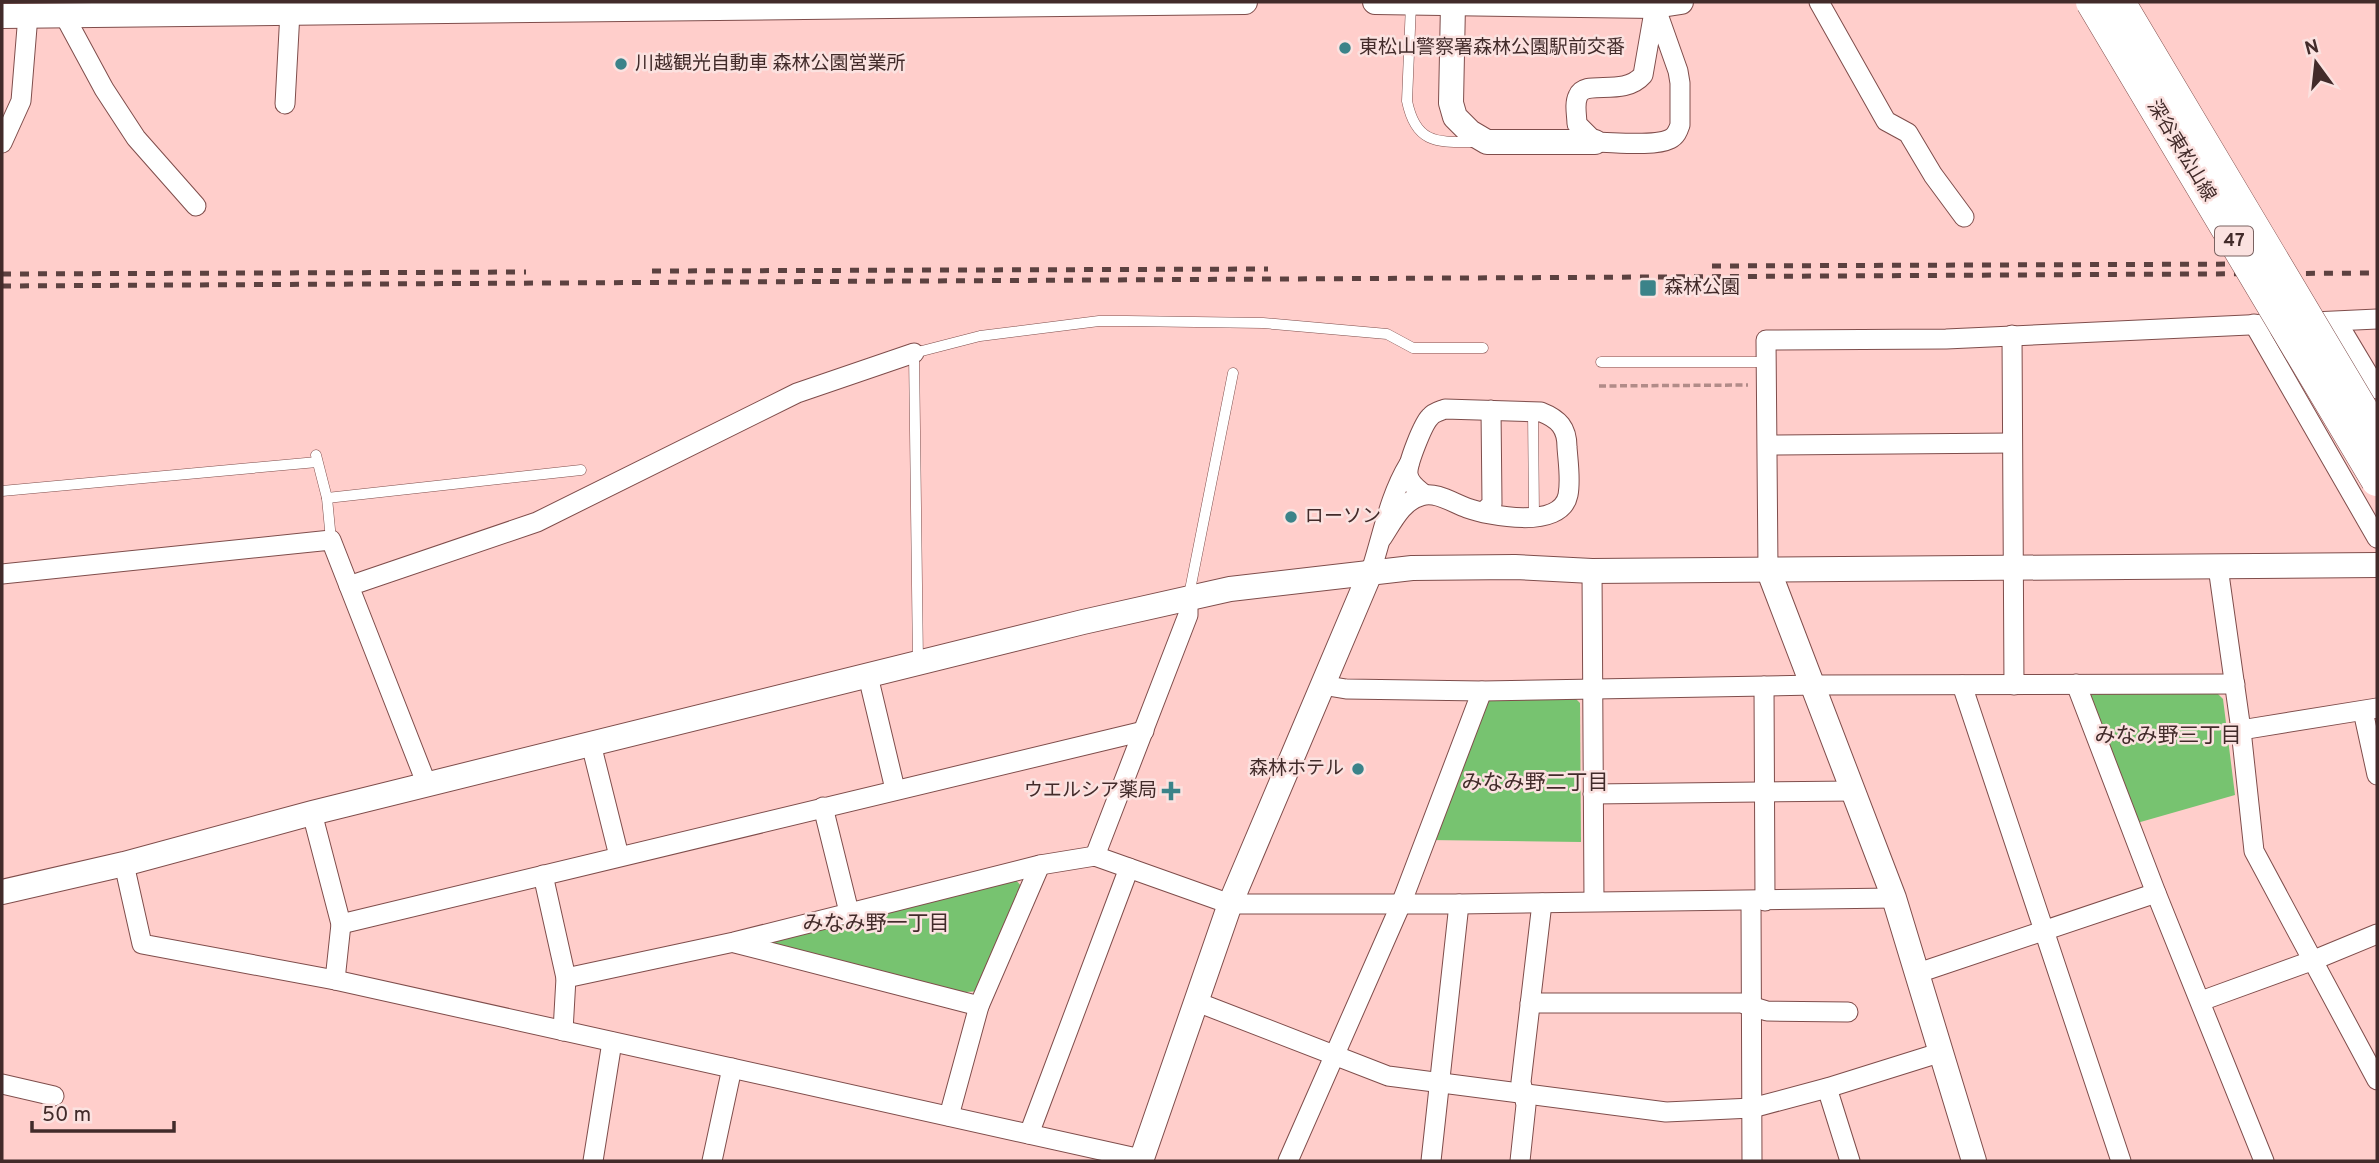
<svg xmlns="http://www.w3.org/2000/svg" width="2379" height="1163" font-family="Overpass,'Noto Sans JP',sans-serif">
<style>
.green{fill:#77c370}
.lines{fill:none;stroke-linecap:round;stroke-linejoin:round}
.service-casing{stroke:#7f4d4b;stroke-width:11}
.minor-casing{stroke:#7f4d4b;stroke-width:21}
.tertiary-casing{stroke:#7f4d4b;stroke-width:26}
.secondary-casing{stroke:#7f4d4b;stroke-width:30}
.path{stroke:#b18b88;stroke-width:3.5;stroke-dasharray:7 3.5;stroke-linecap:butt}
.service{stroke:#fff;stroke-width:10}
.minor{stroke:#fff;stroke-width:19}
.tertiary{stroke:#fff;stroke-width:24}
.secondary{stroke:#fff;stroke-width:28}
.rail{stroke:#5c4140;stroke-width:5;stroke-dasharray:9 9;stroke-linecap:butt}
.primary-bridge-casing{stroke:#7f4d4b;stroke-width:33;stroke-linecap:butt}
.primary-bridge{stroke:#fff;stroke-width:32}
.poi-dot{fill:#3b8389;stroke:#fbe2e0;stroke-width:2.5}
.labels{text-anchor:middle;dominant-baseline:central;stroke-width:5;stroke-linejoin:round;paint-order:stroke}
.shield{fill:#fbe2e0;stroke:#7a6261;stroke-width:2}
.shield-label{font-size:18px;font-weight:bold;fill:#422b2a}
.poi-label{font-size:19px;fill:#422b2a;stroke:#fbe2e0;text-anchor:start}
.street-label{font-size:19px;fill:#422b2a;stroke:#fbe2e0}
.neighbourhood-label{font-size:21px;fill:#422b2a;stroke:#fbe2e0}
</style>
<rect width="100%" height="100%" fill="#ffcecb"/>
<g class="green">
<path d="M2215,691L2223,699L2235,795L2137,823L2088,701L2092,693Z"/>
<path d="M1491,697H1574L1580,703L1581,842L1428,840L1483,703Z"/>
<path d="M1014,878L1023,888L982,991L965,992L773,950L772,937Z"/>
</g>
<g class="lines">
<defs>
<g id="service">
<path d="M1411,4L1407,101C1416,145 1438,142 1476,142"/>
<path d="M1601,362H1767"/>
<path d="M1533,411L1534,516"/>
<path d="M316,455L327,498L331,540"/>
<path d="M2,491L317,462"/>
<path d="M327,498L581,470"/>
<path d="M1189,595L1233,373"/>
<path d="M918,662L914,353L980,336L1099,321H1127L1263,323L1387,334L1413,348H1483"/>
</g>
<g id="minor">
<path d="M1819,2L1886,121L1908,133L1933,175L1964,217"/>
<path d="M1655,6L1678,71L1680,83V125C1678,131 1676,136 1670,139C1654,147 1614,142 1595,142L1577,124C1577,116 1574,104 1578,96C1585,78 1623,98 1643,75Z"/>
<path d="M64,15L104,89L136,138L196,206"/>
<path d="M285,104L290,12"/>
<path d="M2,143L21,101L28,15"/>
<path d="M2337,322L2377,389"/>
<path d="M2254,324L2377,538"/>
<path d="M2012,335L2014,685"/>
<path d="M1768,445L2012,443"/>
<path d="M1483,512L1492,504L1491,410"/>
<path d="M1382,538C1392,523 1402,501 1421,496C1436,491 1453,503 1467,508C1489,516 1561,530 1568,495C1571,480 1568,462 1567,447C1567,428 1559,419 1541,412L1445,409C1440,411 1434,412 1430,417C1423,424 1407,464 1408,474C1409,484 1418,489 1425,495"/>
<path d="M2218,567L2241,730L2254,851L2377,1080"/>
<path d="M1768,569L1766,340L1946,339L2377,319"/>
<path d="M1371,571C1383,534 1389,497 1409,464"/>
<path d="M1592,571L1594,901"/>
<path d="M2,574L331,540L349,586"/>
<path d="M868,676L895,789"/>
<path d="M2076,684L2156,893L2264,1161"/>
<path d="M1322,685L1346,689L1482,691L1815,685L2235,684"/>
<path d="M1962,685L2121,1161"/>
<path d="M1764,686L1765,901"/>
<path d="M2363,711L2377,775"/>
<path d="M2241,730L2377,708"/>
<path d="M591,744L619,856"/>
<path d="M427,785L349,586L537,522L797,393L914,353"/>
<path d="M1593,794L1854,791"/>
<path d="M823,807L849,912"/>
<path d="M312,813L341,924L335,980"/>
<path d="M1095,856L1188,615V598"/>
<path d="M124,864L142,944L335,980L1141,1159"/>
<path d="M543,875L566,978L563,1031"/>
<path d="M1751,901L1752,1161"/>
<path d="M341,924L1144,731"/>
<path d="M735,943L979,1006"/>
<path d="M1918,973L2156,893"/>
<path d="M566,978L734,942L1040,865L1095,856L1230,904H1459L1894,898"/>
<path d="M2201,1001L2314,960L2377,934"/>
<path d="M1197,1002L1388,1076L1666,1112L1752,1108L1827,1088L1942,1052"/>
<path d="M1530,1003H1741L1767,1011L1848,1012"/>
<path d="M2,1084L54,1096"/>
<path d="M1827,1088L1850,1161"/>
<path d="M949,1116L979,1006L1040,865"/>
<path d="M1029,1134L1129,868"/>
<path d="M593,1161L612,1042"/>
<path d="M712,1161L732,1068"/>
<path d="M1288,1161L1401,904L1482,691"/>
<path d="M1431,1161L1459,904"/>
<path d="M1520,1161L1526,1105L1521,1082L1542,903"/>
</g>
<g id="tertiary">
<path d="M1375,2L1655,6L1681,2"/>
<path d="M1453,4L1451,103L1455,117L1470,132L1487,142H1595"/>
<path d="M2,16L1245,2"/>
<path d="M1768,569L1894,898L1974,1161"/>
<path d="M2,892L124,864L312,813L1083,622L1230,589L1412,568L1515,567L1592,571L2377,565"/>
<path d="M1141,1161L1230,904L1371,571"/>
</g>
<path id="secondary" d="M1655,6V2"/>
</defs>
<use href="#service" class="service-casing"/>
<use href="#minor" class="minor-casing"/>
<use href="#tertiary" class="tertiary-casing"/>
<use href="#secondary" class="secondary-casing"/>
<path class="path" d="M1599,386L1748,385"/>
<use href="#service" class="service"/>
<use href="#minor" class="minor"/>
<use href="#tertiary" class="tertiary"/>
<use href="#secondary" class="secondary"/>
<g class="rail">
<path d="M1712,266L2255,264"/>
<path d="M652,271L1268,269"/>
<path d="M2,274L526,272"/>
<path d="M2,286L2377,273"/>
</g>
<defs>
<g id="primary-bridge">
<path d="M2092,2L2377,480"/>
<path d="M2119,2L2377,435"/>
</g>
</defs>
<use href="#primary-bridge" class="primary-bridge-casing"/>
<use href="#primary-bridge" class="primary-bridge"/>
</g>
<g class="poi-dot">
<circle cx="1345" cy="48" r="7"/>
<circle cx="621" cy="64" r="7"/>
<rect x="1639" y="279" width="18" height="18" rx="3.5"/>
<circle cx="1291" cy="517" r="7"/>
<circle cx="1358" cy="769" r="7"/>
<path d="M1167.5 780.5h7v7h7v7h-7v7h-7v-7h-7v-7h7z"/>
</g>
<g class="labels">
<rect class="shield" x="2215" y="226.5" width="38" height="29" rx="5"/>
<g class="shield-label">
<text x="2234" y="241">47</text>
</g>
<g class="poi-label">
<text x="1359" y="48">東松山警察署森林公園駅前交番</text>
<text x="635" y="64">川越観光自動車 森林公園営業所</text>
<text x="1664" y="288">森林公園</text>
<text x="1305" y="517">ローソン</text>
<text x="1344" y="769" text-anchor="end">森林ホテル</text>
<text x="1157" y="791" text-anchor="end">ウエルシア薬局</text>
</g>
<g class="street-label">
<text transform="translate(2181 151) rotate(59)">深谷東松山線</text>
</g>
<g class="neighbourhood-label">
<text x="2168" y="736">みなみ野三丁目</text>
<text x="1535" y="783">みなみ野二丁目</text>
<text x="876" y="924">みなみ野一丁目</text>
</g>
</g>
<rect width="2379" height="1163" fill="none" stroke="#422b2a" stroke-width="7"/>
<g transform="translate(2316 63) rotate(345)" stroke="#fbe2e0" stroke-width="5" paint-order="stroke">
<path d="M0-5L12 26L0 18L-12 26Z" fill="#422b2a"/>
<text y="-10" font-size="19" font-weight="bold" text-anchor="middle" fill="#422b2a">N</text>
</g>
<path d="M32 1121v10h142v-10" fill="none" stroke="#422b2a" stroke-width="3.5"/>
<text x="42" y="1121" font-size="21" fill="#422b2a" stroke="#fbe2e0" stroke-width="5" paint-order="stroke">50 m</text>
</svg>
